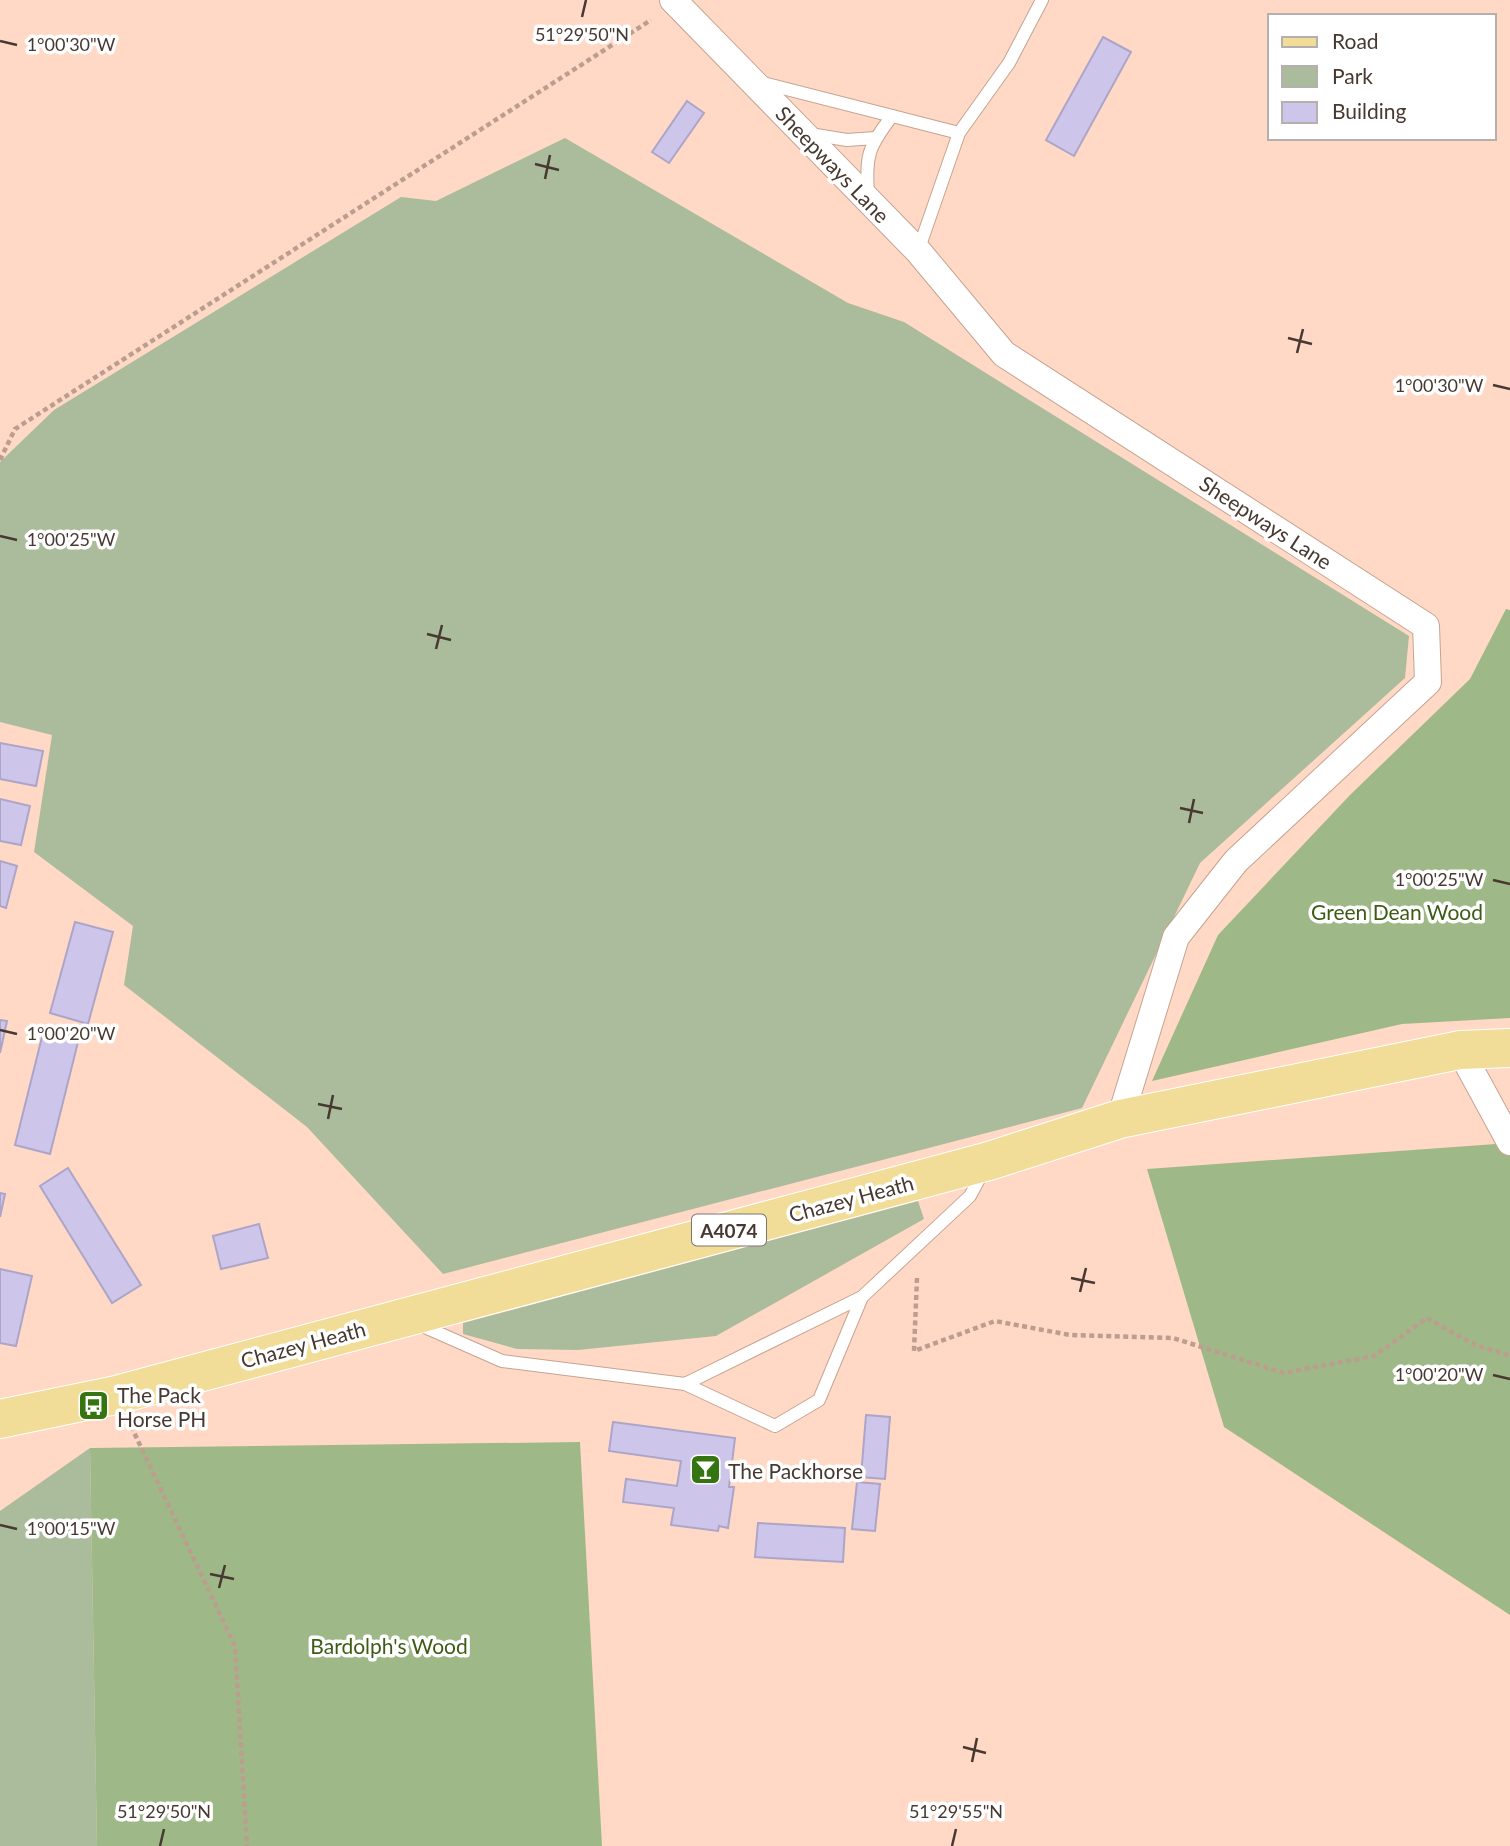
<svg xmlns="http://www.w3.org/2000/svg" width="1510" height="1846" font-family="Lato,sans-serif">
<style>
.green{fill:#aabc9b}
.forest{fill:#9eb987}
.building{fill:#cdc6ea;stroke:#aca5c8;stroke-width:2}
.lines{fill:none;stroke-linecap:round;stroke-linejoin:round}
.service-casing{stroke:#c6a391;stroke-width:14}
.minor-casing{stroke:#c6a391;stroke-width:28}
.primary-casing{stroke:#fff;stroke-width:40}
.path{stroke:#bb9e8f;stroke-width:4.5;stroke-dasharray:5 3.5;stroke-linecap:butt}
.service{stroke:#fff;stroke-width:12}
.minor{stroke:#fff;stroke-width:26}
.primary{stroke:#f1dd97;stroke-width:38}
.ticks{fill:none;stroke:#473931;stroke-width:2.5}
.labels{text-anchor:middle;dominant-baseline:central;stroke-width:7;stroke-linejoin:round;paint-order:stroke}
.shield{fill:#fff;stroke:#7e746f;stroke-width:2}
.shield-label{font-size:19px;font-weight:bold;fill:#473931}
.street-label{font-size:21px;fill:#473931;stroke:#fff}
.park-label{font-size:21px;fill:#3c5c15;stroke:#fff}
.poi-label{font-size:21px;fill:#473931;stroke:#fff;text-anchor:start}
.ticks-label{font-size:18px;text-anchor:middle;fill:#473931;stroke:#fff;stroke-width:7;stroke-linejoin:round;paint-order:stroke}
</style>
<rect width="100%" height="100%" fill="#ffd9c6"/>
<g class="green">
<path d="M565,138L848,303L904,322L1409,636L1405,678L1200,863L1082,1108L443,1274L307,1127L124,985L133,926L34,852L52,735L0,722V462L54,410L401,197L436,201Z"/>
<path d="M918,1201L924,1219L716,1336L578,1350L517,1349L463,1334V1323Z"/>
<path d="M90,1448L97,1846H0V1511Z"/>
</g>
<g class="forest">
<path d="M1506,609L1510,610V1018L1402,1024L1152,1081L1218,935L1350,795L1470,679Z"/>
<path d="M1510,1143V1615L1224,1427L1147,1169Z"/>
<path d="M580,1442L602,1846H97L90,1448Z"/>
</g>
<g class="building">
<path d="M1103,37L1131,52L1074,156L1046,140Z"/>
<path d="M687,101L704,113L669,163L652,152Z"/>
<path d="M0,743L43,751L36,786L0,779Z"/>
<path d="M0,799L30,806L21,845L0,841Z"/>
<path d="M0,861L17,866L6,908L0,906Z"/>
<path d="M75,922L113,932L88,1024L50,1013Z"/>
<path d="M0,1020L7,1021L0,1053Z"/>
<path d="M44,1029L79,1038L50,1154L15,1145Z"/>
<path d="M68,1168L141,1285L112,1303L40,1186Z"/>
<path d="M0,1193L5,1194L0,1217Z"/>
<path d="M259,1224L268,1258L221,1269L213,1236Z"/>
<path d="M0,1269L32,1276L16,1346L0,1343Z"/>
<path d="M866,1415L890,1417L885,1479L861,1477Z"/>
<path d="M613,1422L735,1438L729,1487H734L728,1528L719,1526L718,1531L671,1525L674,1508L623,1502L626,1479L677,1486L681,1461L609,1451Z"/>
<path d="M857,1482L880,1484L875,1531L852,1529Z"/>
<path d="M758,1523L845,1528L843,1562L755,1557Z"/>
</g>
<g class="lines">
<defs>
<g id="service">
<path d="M759,82L959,133"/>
<path d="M810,134L847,140L875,138"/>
<path d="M868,196C866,155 867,149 892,116"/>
<path d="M918,251L959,133L1009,63L1042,0"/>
<path d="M418,1324L502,1361L685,1384L862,1297L970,1196L984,1170"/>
<path d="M685,1384L775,1426L819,1400L862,1297"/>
</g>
<g id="minor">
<path d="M673,0L918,251L1004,354L1426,626L1428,682L1236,861L1176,937L1120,1119"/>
<path d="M1460,1050L1510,1142"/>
</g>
<path id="primary" d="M0,1419L116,1395L989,1161L1120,1119L1460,1050L1510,1048"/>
</defs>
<use href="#service" class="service-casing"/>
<use href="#minor" class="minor-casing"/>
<use href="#primary" class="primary-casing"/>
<g class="path">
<path d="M0,460L15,429L651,20"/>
<path d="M917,1278L914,1351L995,1321L1070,1335L1173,1338L1284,1373L1374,1356L1427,1318L1475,1345L1510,1356"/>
<path d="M131,1426L235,1646L247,1846"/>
</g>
<use href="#service" class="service"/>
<use href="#minor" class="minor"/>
<use href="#primary" class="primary"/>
</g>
<path class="ticks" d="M582,17L586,0M0,41L17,45M535,164L559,170M545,179L550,155M1288,338L1312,344M1297,353L1303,329M1493,385L1510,389M0,536L17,540M427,634L451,640M436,649L442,625M1180,808L1203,813M1189,823L1194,799M1493,880L1510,884M0,1030L17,1034M318,1104L342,1109M328,1119L333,1095M1071,1278L1095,1283M1080,1292L1086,1268M1493,1375L1510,1379M0,1525L17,1529M210,1574L234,1579M219,1588L225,1565M963,1747L986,1753M972,1762L977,1738M160,1846L164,1829M952,1846L956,1829"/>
<defs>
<symbol id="bus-square" viewBox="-11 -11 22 22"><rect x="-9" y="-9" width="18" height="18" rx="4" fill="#357511" stroke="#fff"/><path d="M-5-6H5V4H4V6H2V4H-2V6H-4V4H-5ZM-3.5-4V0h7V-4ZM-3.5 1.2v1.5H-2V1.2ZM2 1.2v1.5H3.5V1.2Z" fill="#fff"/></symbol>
<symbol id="bar-square" viewBox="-11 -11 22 22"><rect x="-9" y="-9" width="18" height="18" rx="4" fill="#357511" stroke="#fff"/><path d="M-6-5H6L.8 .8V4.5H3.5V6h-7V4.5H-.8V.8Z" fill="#fff"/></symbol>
</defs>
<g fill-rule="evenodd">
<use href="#bus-square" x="76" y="1388" width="35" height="35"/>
<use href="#bar-square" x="688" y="1452" width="35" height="35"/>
</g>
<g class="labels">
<rect class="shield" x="692" y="1214.5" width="74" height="31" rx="5"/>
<g class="shield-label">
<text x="729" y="1230">A4074</text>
</g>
<g class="street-label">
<text transform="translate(833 164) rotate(46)">Sheepways Lane</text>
<text transform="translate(1266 522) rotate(33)">Sheepways Lane</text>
<text transform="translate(851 1198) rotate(-15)">Chazey Heath</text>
<text transform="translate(303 1344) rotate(-15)">Chazey Heath</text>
</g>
<g class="park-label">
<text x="1397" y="911">Green Dean Wood</text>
<text x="389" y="1645">Bardolph's Wood</text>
</g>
<g class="poi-label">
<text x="117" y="1394">The Pack<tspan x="117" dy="24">Horse PH</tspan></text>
<text x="728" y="1470">The Packhorse</text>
</g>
</g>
<g class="ticks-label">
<text x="582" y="41">51°29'50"N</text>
<text x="71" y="51">1°00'30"W</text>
<text x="1439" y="392">1°00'30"W</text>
<text x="71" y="546">1°00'25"W</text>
<text x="1439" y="886">1°00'25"W</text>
<text x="71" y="1040">1°00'20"W</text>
<text x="1439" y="1381">1°00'20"W</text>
<text x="71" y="1535">1°00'15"W</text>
<text x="164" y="1818">51°29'50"N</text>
<text x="956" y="1818">51°29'55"N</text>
</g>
<rect x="1268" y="14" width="228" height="126" fill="#ffffff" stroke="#b5b0ad" stroke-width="2"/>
<rect x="1282" y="37" width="35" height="10" fill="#f1dd97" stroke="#b5b0ad" stroke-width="2"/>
<text x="1332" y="49" font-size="21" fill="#473931">Road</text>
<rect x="1282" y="66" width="35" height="21" fill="#aabc9b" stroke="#b5b0ad" stroke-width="2"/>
<text x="1332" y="84" font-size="21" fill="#473931">Park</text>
<rect x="1282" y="102" width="35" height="21" fill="#cdc6ea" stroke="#b5b0ad" stroke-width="2"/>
<text x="1332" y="119" font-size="21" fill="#473931">Building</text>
</svg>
